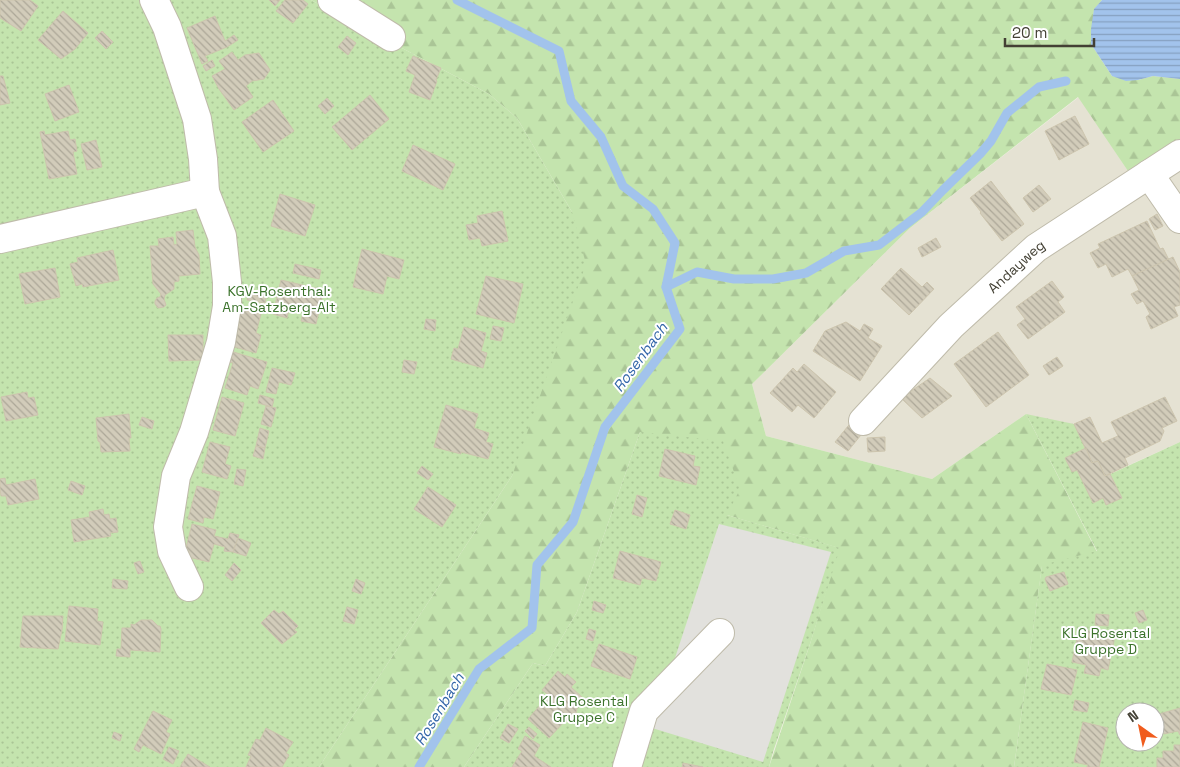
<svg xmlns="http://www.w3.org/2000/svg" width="1180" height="767" font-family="'Space Grotesk',sans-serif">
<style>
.residential{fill:#e5e2d3}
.forest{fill:url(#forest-firs)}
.garden{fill:url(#garden-dots);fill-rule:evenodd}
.parking{fill:#e2e1dd}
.water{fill:url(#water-rules)}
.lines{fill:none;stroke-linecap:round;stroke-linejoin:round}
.stream{stroke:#a2c3ec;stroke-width:9}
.building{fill:url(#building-back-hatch);stroke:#cdc5ae}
.minor-casing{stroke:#bfbbaa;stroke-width:30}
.minor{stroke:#fff;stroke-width:28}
.labels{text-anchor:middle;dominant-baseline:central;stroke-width:4;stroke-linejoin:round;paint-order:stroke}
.street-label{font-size:14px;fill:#434034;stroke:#fff}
.park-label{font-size:14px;fill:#3b722b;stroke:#fff}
.water-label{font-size:15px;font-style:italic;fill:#3366a9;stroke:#fff}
</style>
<defs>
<pattern id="forest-firs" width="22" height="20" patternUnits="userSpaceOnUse" patternTransform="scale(1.25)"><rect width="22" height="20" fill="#c4e4ae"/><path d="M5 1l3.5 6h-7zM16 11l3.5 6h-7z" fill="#aac596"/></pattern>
<pattern id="garden-dots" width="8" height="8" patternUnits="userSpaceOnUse" patternTransform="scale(1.25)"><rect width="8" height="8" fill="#c4e4ae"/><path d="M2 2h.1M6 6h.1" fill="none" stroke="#aac596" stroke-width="1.8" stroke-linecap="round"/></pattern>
<pattern id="water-rules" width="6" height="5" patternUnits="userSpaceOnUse" patternTransform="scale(1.25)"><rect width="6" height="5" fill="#a2c3ec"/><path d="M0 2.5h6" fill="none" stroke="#86a0c0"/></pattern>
<pattern id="building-back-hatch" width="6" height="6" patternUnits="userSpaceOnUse" patternTransform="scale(1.25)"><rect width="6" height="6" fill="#d2ccba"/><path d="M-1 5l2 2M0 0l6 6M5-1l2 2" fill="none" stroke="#aca798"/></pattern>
</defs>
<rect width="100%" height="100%" fill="#f1efe4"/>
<path class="residential" d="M1079,97L1132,177L1180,144V442L1105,476L1026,414L932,479L766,436L752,384L910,228Z"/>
<path class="forest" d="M311,0H1102L1094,10L1091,44L1112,76L1138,80L1153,76L1180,79V144L1132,177L1078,97L910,228L752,384L766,436L932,479L1026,414L1097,552L1042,566L1014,767H769L810,644L839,548L727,515L640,432L577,612L545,666L533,663L464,767H319L512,476L572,212L517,118L489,94Z"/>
<g class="garden">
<path d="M0,0H311L489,94L517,118L572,212L586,264L512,476L319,767H0Z"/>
<path d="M1026,414L1074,424L1098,461L1106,476L1180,442V767H1014L1042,565L1097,551ZM1125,712H1155V742H1125Z"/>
<path d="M640,432L723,441L740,489L727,515L840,548L810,644L773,752L769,767H464L533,663L545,666L577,612Z"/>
</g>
<path class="parking" d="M719,524L831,552L763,762L652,728Z"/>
<path class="water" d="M1102,0H1180V79L1153,76L1138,80L1126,81L1112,76L1091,44V29L1094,9Z"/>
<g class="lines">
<g class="stream">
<path d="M666,287L697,272L734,279H773L806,273L844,251L879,245L922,212L943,190L980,154L991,141L1007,113L1039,87L1066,81"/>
<path d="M419,767L479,669L532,628L537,565L573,522L605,427L680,329L666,287L675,243L653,209L623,186L601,137L571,101L559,51L457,0"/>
</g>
</g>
<g class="building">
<path d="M0,0H30L38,6L21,31L0,18Z"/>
<path d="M269,0H280L275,6Z"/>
<path d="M285,0H303L308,4L293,23L276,11Z"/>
<path d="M63,11L88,33L75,49L61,59L38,40Z"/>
<path d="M215,16L225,41L234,35L238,40L227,47L205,56L208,61L202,64L187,28Z"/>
<path d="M102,31L113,42L106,49L95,38Z"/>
<path d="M347,36L356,43L348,55L338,47Z"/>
<path d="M232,52L238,60L245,55L259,53L270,70L264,79L252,81L246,86L253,97L234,110L219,89L212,76L225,69L219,61Z"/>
<path d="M413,56L441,68L436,80L437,81L430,100L409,92L415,75L406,71Z"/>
<path d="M212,60L215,66L206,71L203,66Z"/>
<path d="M0,76H3L10,103L0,105Z"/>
<path d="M69,85L79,112L55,121L45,94Z"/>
<path d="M370,95L389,119L352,150L332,127Z"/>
<path d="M327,98L334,106L325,114L318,106Z"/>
<path d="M273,100L294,131L263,152L242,122Z"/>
<path d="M1075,116L1089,144L1059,160L1045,131Z"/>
<path d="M44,131L45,135L68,131L70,140L75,139L77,151L73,152L77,174L49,179L40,132Z"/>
<path d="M96,140L102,167L87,170L81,144Z"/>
<path d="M413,145L455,164L443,190L402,171Z"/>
<path d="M991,181L1024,224L1002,241L980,213L981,212L970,198Z"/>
<path d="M1039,185L1051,199L1033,212L1023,198Z"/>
<path d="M280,194L315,205L305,236L271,226Z"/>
<path d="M502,211L508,241L482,246L480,238L469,240L466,225L478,223L477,216Z"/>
<path d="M1157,214L1163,226L1155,230L1149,219Z"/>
<path d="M1147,221L1160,249L1163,248L1169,260L1132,276L1128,269L1112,277L1106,264L1098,268L1090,253L1100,248L1098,244Z"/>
<path d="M193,230L195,247L199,255L200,274L179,276V281L174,282V289L165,295L164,299L166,305L164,307L158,308L155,304V301L157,298L160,297L161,294L153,284L150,246H159L158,239L173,237L174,245L177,244L176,232Z"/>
<path d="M936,238L941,247L922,257L918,248Z"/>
<path d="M362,249L404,260L399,279L387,276L383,294L353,287Z"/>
<path d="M113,250L119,280L83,287L82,284L76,286L70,264L78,262L77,258Z"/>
<path d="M1173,257L1180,272V305L1174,307L1178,316L1151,329L1146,317L1150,314L1143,301L1137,304L1131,294L1139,290L1132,276Z"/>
<path d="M295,264L321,270L319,279L293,273Z"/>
<path d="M55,268L60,297L25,304L19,274Z"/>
<path d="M901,268L922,287L927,282L934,289L909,315L881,289Z"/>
<path d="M486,276L523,284L514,323L476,314Z"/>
<path d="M281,280L324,290L316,324L301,321L304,309L290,305L287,318L273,314Z"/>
<path d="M1052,281L1064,297L1058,302L1065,312L1028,339L1017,325L1025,319L1016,307Z"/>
<path d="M250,290L267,293L265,303L247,300Z"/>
<path d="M241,309L261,314L256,333L261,335L256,353L231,346Z"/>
<path d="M426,319L436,320L435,331L424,329Z"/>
<path d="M846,322L860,331L864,324L873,329L868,338L882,346L860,381L813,351L825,331Z"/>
<path d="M493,326L504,328L501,341L490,339Z"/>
<path d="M464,327L486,333L481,351L487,353L483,368L451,359L454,348L458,349Z"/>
<path d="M998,332L1029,375L986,407L954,364Z"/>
<path d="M168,335H203V360L169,361Z"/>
<path d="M230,351L267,362L258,389L250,386L247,395L225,388L233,363L227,361Z"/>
<path d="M1057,357L1063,366L1049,375L1043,366Z"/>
<path d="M404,360L417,362L414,374L402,372Z"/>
<path d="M804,364L836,392L814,418L798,405L792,412L770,393L793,368L797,372Z"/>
<path d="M272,368L295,373L291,385L279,382L276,394L266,392Z"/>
<path d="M930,378L952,396L922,418L901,398Z"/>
<path d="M27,392L28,398L34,397L38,415L6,421L1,397Z"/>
<path d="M260,395L274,399L272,407L258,403Z"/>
<path d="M222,397L244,403L235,436L213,430Z"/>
<path d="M1165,397L1177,421L1162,428L1164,431L1160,441L1125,458L1128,465L1105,476L1098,461L1092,463L1074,424L1090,417L1102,443L1118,436L1111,422Z"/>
<path d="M446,405L478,414L474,428L489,433L486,442L493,444L488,459L461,452V454L434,447Z"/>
<path d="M266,406L276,408L271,427L261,424Z"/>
<path d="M129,414L131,438H129L130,451L101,452L100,442L98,441L96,418Z"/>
<path d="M142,417L154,421L152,429L139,425Z"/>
<path d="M853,420L865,430L848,451L835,442Z"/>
<path d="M260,428L269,431L265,448L256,446Z"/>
<path d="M885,437V451L868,452L867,438Z"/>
<path d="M210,442L230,447L225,464L231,466L227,479L202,472Z"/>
<path d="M256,446L265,448L263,459L253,456Z"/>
<path d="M1086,448L1092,463L1098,461L1105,476L1110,474L1122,498L1106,505L1103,498L1093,503L1077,470L1072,472L1065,458Z"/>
<path d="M665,449L695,456L693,466L700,467L696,485L659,476Z"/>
<path d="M422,466L433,474L428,480L417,473Z"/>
<path d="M237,469L246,470L243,486L234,484Z"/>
<path d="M5,478L6,485L35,479L39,499L8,505L6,496H1L0,489V479Z"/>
<path d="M71,481L85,486L82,495L68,490Z"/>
<path d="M197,486L220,492L213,519L204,517L203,523L188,519Z"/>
<path d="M428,487L456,505L442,527L414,509Z"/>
<path d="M637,495L647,498L642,517L632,514Z"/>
<path d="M103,509L104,515L109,514L110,519L116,518L118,532L110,533L111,536L74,542L71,520L90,517L89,512Z"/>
<path d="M675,510L690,515L686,529L670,524Z"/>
<path d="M192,524L216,530L214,536L228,539L230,533L239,535L233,552L224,551L225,547L214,544L209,562L184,556Z"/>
<path d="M238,538L251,543L246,556L233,552Z"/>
<path d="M620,551L661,562L656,581L642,578L640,585L613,578Z"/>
<path d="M140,561L144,572L138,574L134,563Z"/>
<path d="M234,563L241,570L232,581L225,575Z"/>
<path d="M1064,572L1068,584L1050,591L1045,579L1046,577Z"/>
<path d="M113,579L128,581L127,589L112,588Z"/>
<path d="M356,579L365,583L361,594L352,591Z"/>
<path d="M594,601L606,605L603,613L592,610Z"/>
<path d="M69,606L98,609L97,621L103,622L100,645L65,641Z"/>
<path d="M347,607L358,610L354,624L343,621Z"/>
<path d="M274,610L279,614L283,611L298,626L294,630L297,632L282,644L261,623Z"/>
<path d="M1143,610L1147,620L1139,623L1135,613Z"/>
<path d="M1096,614L1109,615L1108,626L1095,625Z"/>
<path d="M23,616H63L62,630L58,649L20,647Z"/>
<path d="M141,620H152L158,626H160L161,629L160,652L130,650V657L116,656L117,649H121L122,628H131V624L134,625Z"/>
<path d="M589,629L596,631L593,641L586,639Z"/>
<path d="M1079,629L1115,636L1108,670L1101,668L1099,676L1084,673L1086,665L1072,662Z"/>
<path d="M599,644L637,657L630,679L591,666Z"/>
<path d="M1047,664L1077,670L1071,695L1041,689Z"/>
<path d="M558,671L565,677L567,674L576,682L571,687L584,699L577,708L576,714L571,719L565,721L549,738L528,719L549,695L542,690Z"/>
<path d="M1075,700L1089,703L1087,712L1073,710Z"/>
<path d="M1180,708V735L1178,731L1164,734L1159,714Z"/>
<path d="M153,711L172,720L166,732L170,734L161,754L143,745L139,752L134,749Z"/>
<path d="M1083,722L1108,728L1099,767H1087L1088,765L1074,762Z"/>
<path d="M508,724L518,729L509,743L500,738Z"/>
<path d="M529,727L537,734L533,739L525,731Z"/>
<path d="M266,728L293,742L286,753L289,755L282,767H246L251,756L248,755L256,739L260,740Z"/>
<path d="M114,732L122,735L120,741L112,738Z"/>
<path d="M525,736L540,745L534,756L551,767H512L522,751L518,749Z"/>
<path d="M1174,745H1180V767H1157V758H1163V751H1174Z"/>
<path d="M169,747L179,751L173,764L163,759Z"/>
<path d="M188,754L210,767H180Z"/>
<path d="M683,763L703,767H682Z"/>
</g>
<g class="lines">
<defs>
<g id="minor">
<path d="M154,0L167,27L197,119L203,159L205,192L222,236L227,282V306L221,342L194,432L176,476L168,527L172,551L189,587"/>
<path d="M332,0L391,37"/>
<path d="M1149,174L1180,219"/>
<path d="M0,239L205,192"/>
<path id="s1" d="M863,421L951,326L1036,248L1180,154"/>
<path d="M627,767L644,711L720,633"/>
</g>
</defs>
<use href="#minor" class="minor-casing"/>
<use href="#minor" class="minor"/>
</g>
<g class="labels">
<g class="street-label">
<text stroke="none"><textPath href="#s1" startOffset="218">Andayweg</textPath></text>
</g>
<g class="park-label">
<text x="279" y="291">KGV-Rosenthal:<tspan x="279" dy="16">Am-Satzberg-Alt</tspan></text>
<text x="1106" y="633">KLG Rosental<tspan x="1106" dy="16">Gruppe D</tspan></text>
<text x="584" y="701">KLG Rosental<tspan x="584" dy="16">Gruppe C</tspan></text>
</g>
<g class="water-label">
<text transform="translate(640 357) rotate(-54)">Rosenbach</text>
<text transform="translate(439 709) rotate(-59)">Rosenbach</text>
</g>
</g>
<g transform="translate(1140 727) rotate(327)"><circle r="24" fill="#ffffff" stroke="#b4b3ae"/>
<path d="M0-4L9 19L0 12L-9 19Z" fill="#f05c1d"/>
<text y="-8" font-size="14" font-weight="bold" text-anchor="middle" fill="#434034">N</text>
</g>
<path d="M1005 38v8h89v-8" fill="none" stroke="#434034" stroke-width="2.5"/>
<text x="1012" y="38" font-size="15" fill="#434034" stroke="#ffffff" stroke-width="4" paint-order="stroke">20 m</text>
</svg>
